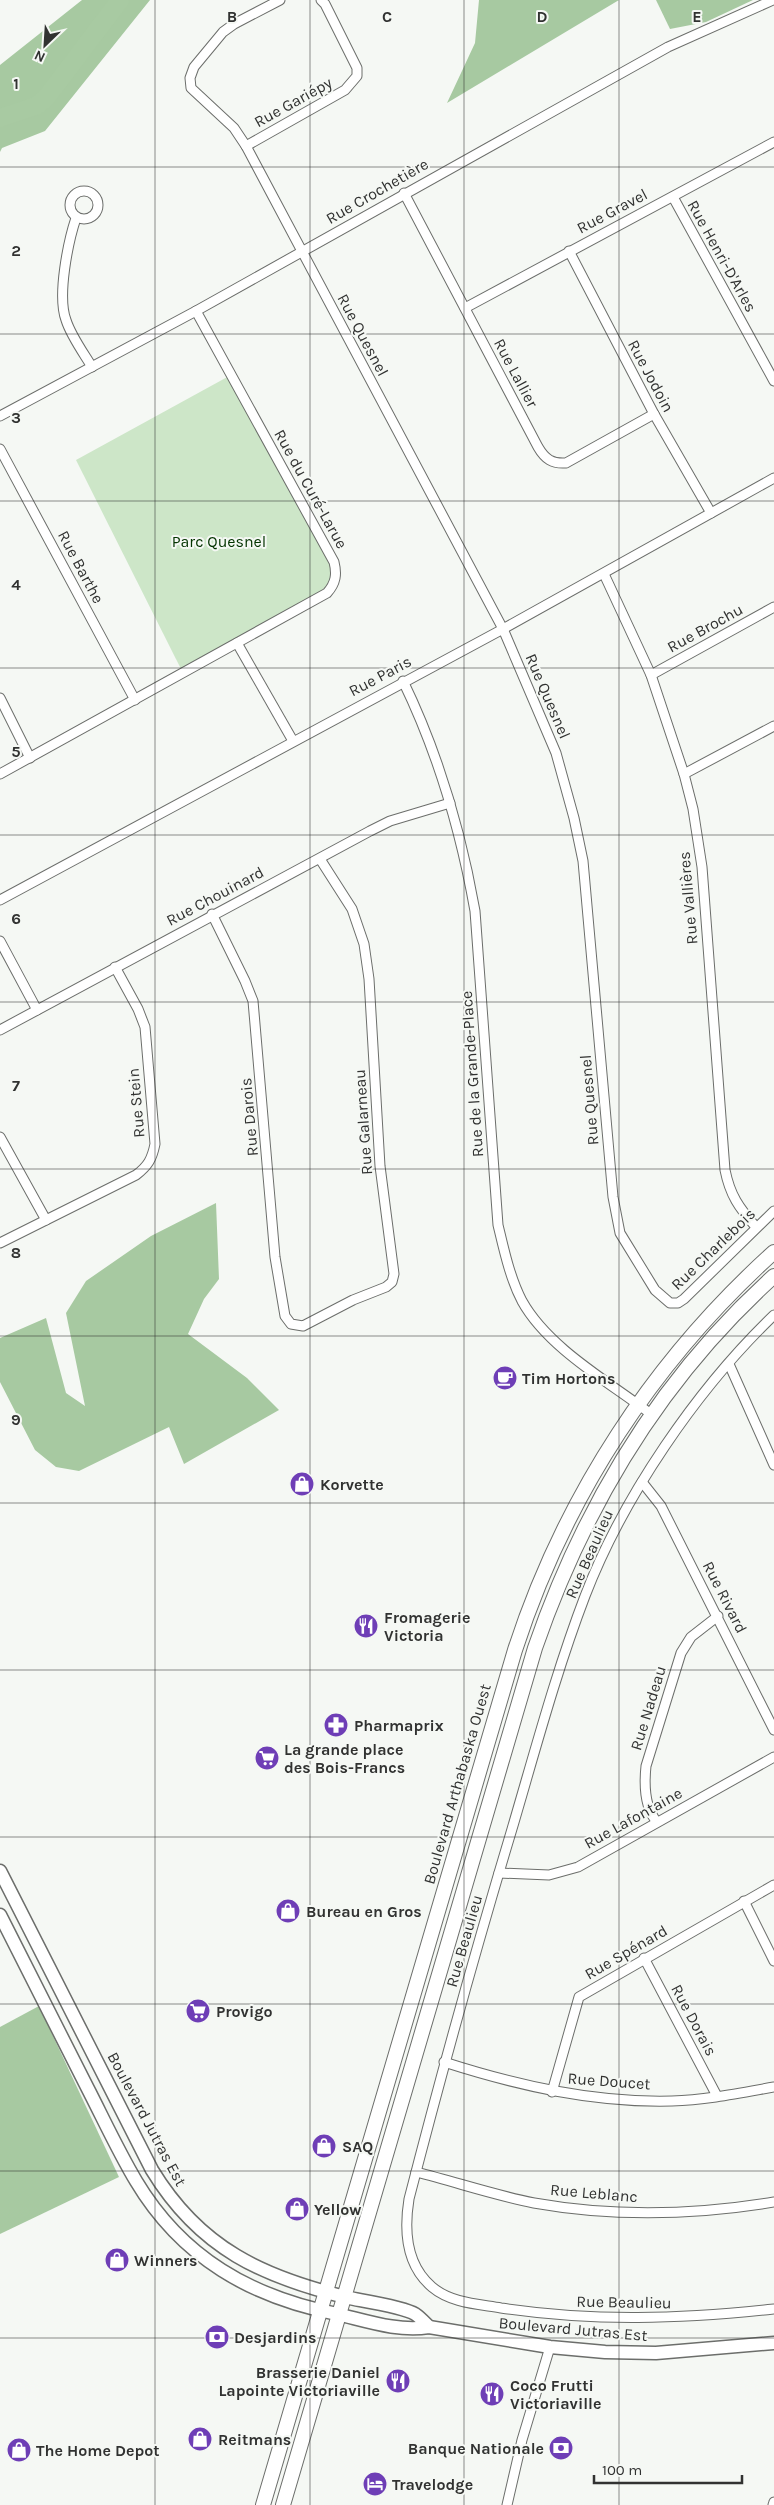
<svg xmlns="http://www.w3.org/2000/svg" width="774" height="2505" font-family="Karla,sans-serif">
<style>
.green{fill:#cde6c8}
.forest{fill:#a7c9a1}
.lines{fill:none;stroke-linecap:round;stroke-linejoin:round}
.river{stroke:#a8caa2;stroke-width:18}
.minor-casing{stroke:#6c6e6b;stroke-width:11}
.secondary-casing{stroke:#6c6e6b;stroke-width:15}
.primary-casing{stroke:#6c6e6b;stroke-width:16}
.minor{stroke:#fff;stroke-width:9}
.secondary{stroke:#fff;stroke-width:12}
.primary{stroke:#fff;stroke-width:14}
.grid{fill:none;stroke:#313231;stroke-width:1;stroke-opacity:0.55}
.labels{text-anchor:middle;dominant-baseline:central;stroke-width:4;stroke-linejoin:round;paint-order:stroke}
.street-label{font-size:16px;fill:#313231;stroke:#f5f8f4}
.park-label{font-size:16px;fill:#043400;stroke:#f5f8f4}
.poi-label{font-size:16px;font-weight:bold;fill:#313231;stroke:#f5f8f4;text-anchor:start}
.grid-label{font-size:16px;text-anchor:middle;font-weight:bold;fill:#313231;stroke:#f5f8f4;stroke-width:4;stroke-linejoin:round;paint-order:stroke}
</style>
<rect width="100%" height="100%" fill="#f5f8f4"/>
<path class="green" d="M231,375L334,562L333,586L183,673L76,460Z"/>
<g class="forest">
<path d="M82,0H150L45,131L2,148L0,152V65Z"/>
<path d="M479,0H619L447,103L475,43Z"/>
<path d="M656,0H753L706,22L670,29Z"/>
<path d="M216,1203L219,1279L204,1299L188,1334L247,1378L279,1410L184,1464L169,1427L79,1471L56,1467L35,1450L0,1382V1338L46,1318L66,1393L85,1406L66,1313L86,1281L151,1236Z"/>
<path d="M39,2006L119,2177L0,2234V2027Z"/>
</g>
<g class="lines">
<path class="river" d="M0,118L36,106L46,98L120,0"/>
<defs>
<g id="minor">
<path d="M280,0L234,24L223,32L194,67L190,78L191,88L234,128L246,146L503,629L556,753L574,818L583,861L613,1197L620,1233L655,1290L670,1303H678L684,1299L774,1211"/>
<path d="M246,146L345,90L357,76V68L325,4L321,0"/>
<circle cx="84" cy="205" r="14"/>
<path d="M404,193L538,447C545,459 552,464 566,463L654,414"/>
<path d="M673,197L774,381"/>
<path d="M76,218C68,242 57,296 66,320C71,336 83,352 92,367"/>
<path d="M569,251L654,414L711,513"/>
<path d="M465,308L774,142"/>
<path d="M0,416L196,311L668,47L773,0"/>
<path d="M0,449L135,700"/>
<path d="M604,574L651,675L684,774L693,809L702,867L725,1170C730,1195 739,1208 756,1227"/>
<path d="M237,643L293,741"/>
<path d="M651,675L774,607"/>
<path d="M403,681C438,753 461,832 475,911L498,1225C504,1250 510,1278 522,1301C548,1348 609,1382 651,1414"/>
<path d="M0,698L30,758"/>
<path d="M0,774L327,593C336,583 337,574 334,562L196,311"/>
<path d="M684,774L774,726"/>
<path d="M0,900L503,629L774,478"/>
<path d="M212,914L245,981L253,1001L275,1257L285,1316L291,1324L303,1326L353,1300L386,1287L392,1282L394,1274L380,1166L369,979L364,944L352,909L320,859"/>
<path d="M0,941L37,1010"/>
<path d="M0,1030L370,831L390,821L450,803"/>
<path d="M0,1137L46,1220"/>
<path d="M0,1243L136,1175C148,1166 152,1159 155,1144L145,1027L138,1009L115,967"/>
<path d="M774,1315C697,1389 623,1497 585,1596C556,1672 535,1751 512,1829C475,1952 441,2075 409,2199C404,2230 406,2265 432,2287C451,2303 478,2304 501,2308C595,2322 680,2319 774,2309"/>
<path d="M729,1364L774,1465"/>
<path d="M642,1482L661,1506L774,1730"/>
<path d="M657,1822C644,1807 644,1785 646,1766L681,1653L691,1637L718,1616"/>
<path d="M499,1873L549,1875L578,1867L774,1757"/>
<path d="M744,1901L774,1961"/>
<path d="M644,1958L717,2096"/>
<path d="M444,2062C519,2086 594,2103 672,2101C706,2100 740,2093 774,2087"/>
<path d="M552,2092L579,1997L774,1885"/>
<path d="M416,2172C456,2182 494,2195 534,2203C613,2217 696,2215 774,2202"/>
<path d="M507,2505L522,2440L550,2347"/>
<path d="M773,2505L774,2502"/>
</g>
<g id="secondary">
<path d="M0,1871L152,2170C200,2249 263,2277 349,2298C364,2301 404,2307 415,2314C421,2318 425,2323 429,2327"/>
<path d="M0,1915C29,1973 58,2030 87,2087C103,2118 118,2151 136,2181C182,2258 251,2297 337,2314C367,2321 398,2332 429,2327L550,2347L605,2352L656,2353L774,2343"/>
</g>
<g id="primary">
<path d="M263,2505L515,1650C565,1496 654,1360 774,1252"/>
<path d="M283,2505L535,1648C584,1506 662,1377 774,1276"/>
</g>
</defs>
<use href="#minor" class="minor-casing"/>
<use href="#secondary" class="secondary-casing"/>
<use href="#primary" class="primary-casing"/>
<use href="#minor" class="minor"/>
<use href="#secondary" class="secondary"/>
<use href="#primary" class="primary"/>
</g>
<path class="grid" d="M155,0V2505M310,0V2505M464,0V2505M619,0V2505M0,167H774M0,334H774M0,501H774M0,668H774M0,835H774M0,1002H774M0,1169H774M0,1336H774M0,1503H774M0,1670H774M0,1837H774M0,2004H774M0,2171H774M0,2338H774"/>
<defs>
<symbol id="cafe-disc" viewBox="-11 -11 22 22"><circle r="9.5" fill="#6e3eb6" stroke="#f5f8f4"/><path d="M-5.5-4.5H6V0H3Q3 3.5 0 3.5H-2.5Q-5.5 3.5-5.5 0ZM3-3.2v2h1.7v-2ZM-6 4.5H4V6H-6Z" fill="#fff"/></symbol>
<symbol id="shop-disc" viewBox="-11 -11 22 22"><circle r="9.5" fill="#6e3eb6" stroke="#f5f8f4"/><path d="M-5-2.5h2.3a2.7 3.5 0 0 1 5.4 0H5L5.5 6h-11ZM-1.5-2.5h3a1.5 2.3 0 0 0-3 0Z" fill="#fff"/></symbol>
<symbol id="restaurant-disc" viewBox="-11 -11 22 22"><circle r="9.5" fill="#6e3eb6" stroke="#f5f8f4"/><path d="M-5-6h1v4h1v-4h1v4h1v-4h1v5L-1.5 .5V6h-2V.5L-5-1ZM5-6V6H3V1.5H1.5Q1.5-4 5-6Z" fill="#fff"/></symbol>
<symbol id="pharmacy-disc" viewBox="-11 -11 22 22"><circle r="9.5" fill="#6e3eb6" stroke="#f5f8f4"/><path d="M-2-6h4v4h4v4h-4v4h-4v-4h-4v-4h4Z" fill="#fff"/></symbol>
<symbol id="supermarket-disc" viewBox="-11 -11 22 22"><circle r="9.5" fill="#6e3eb6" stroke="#f5f8f4"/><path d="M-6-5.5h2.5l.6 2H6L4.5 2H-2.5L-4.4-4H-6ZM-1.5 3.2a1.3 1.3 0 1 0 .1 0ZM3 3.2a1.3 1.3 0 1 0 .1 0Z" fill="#fff"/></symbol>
<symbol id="bank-disc" viewBox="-11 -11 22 22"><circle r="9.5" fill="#6e3eb6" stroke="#f5f8f4"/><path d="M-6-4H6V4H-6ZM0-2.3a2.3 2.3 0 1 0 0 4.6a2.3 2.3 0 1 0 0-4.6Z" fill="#fff"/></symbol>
<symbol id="hotel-disc" viewBox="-11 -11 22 22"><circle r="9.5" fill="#6e3eb6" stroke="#f5f8f4"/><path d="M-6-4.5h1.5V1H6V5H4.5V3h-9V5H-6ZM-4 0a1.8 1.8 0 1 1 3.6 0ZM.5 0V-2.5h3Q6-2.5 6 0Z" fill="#fff"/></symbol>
</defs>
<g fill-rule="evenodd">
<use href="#cafe-disc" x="491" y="1364" width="28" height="28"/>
<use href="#shop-disc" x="288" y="1470" width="28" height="28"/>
<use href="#restaurant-disc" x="352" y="1612" width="28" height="28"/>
<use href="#pharmacy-disc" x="322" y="1711" width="28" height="28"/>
<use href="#supermarket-disc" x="253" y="1744" width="28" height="28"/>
<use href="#shop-disc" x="274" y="1897" width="28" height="28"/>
<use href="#supermarket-disc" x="184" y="1997" width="28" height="28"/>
<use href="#shop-disc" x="310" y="2132" width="28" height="28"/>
<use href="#shop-disc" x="283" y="2195" width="28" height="28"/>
<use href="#shop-disc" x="103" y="2246" width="28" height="28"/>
<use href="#bank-disc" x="203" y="2323" width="28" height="28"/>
<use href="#restaurant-disc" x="384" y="2367" width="28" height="28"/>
<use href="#restaurant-disc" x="478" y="2380" width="28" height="28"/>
<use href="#shop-disc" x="186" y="2425" width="28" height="28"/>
<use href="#bank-disc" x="547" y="2434" width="28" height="28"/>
<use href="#shop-disc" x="5" y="2436" width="28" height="28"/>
<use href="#hotel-disc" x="361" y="2470" width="28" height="28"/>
</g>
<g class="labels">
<g class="street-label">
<text transform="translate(293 102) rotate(-29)">Rue Gariépy</text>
<text transform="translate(377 191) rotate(-30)">Rue Crochetière</text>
<text transform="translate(612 211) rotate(-28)">Rue Gravel</text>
<text transform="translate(722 256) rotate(61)">Rue Henri-D'Arles</text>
<text transform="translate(363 335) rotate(62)">Rue Quesnel</text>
<text transform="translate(516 373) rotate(62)">Rue Lallier</text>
<text transform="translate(651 376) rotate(62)">Rue Jodoin</text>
<text transform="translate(311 489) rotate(61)">Rue du Curé-Larue</text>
<text transform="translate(81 567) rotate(62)">Rue Barthe</text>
<text transform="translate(705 628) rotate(-29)">Rue Brochu</text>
<text transform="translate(380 676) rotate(-28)">Rue Paris</text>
<text transform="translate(548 696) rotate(67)">Rue Quesnel</text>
<text transform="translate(215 896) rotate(-28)">Rue Chouinard</text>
<text transform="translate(688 898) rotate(-95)">Rue Vallières</text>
<text transform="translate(472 1074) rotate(-94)">Rue de la Grande-Place</text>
<text transform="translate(589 1100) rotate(-95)">Rue Quesnel</text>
<text transform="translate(136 1103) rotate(-95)">Rue Stein</text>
<text transform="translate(249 1117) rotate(-95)">Rue Darois</text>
<text transform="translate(363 1122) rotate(-94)">Rue Galarneau</text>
<text transform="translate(713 1249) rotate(-44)">Rue Charlebois</text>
<text transform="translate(589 1554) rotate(-66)">Rue Beaulieu</text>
<text transform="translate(725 1597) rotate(63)">Rue Rivard</text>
<text transform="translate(648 1708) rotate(-73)">Rue Nadeau</text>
<text transform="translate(457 1784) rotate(-74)">Boulevard Arthabaska Ouest</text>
<text transform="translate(633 1818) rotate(-29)">Rue Lafontaine</text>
<text transform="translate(464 1941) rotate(-74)">Rue Beaulieu</text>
<text transform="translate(626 1952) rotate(-30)">Rue Spénard</text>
<text transform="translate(694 2020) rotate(62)">Rue Dorais</text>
<text transform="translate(609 2081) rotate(4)">Rue Doucet</text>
<text transform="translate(147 2119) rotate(62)">Boulevard Jutras Est</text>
<text transform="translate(594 2193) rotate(5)">Rue Leblanc</text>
<text transform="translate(624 2302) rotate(1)">Rue Beaulieu</text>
<text transform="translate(573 2329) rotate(5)">Boulevard Jutras Est</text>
</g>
<g class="park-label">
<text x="219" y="541">Parc Quesnel</text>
</g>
<g class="poi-label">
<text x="522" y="1378">Tim Hortons</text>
<text x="320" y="1484">Korvette</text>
<text x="384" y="1617">Fromagerie<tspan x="384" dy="18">Victoria</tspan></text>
<text x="354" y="1725">Pharmaprix</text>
<text x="284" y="1749">La grande place<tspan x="284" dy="18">des Bois-Francs</tspan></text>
<text x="306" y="1911">Bureau en Gros</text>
<text x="216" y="2011">Provigo</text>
<text x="342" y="2146">SAQ</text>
<text x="314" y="2209">Yellow</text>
<text x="134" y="2260">Winners</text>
<text x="234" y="2337">Desjardins</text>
<text x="380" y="2372" text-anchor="end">Brasserie Daniel<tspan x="380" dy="18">Lapointe Victoriaville</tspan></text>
<text x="510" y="2385">Coco Frutti<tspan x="510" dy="18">Victoriaville</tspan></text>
<text x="218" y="2439">Reitmans</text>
<text x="544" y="2448" text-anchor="end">Banque Nationale</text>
<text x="36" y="2450">The Home Depot</text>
<text x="392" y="2484">Travelodge</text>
</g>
</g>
<g class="grid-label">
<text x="232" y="22">B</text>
<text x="387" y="22">C</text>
<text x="542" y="22">D</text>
<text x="697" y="22">E</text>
<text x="16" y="89">1</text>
<text x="16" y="256">2</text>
<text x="16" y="423">3</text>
<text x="16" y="590">4</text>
<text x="16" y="757">5</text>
<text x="16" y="924">6</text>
<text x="16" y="1091">7</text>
<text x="16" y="1258">8</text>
<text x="16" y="1425">9</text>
</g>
<g transform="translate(45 45) rotate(205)" stroke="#f5f8f4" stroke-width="4" paint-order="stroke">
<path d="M0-4L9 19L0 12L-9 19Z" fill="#313231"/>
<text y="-8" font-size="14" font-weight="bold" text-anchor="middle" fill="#313231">N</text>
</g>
<path d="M594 2475v8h148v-8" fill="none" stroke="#313231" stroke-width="2.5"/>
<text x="602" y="2475" font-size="15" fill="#313231" stroke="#f5f8f4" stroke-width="4" paint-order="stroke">100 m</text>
</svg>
